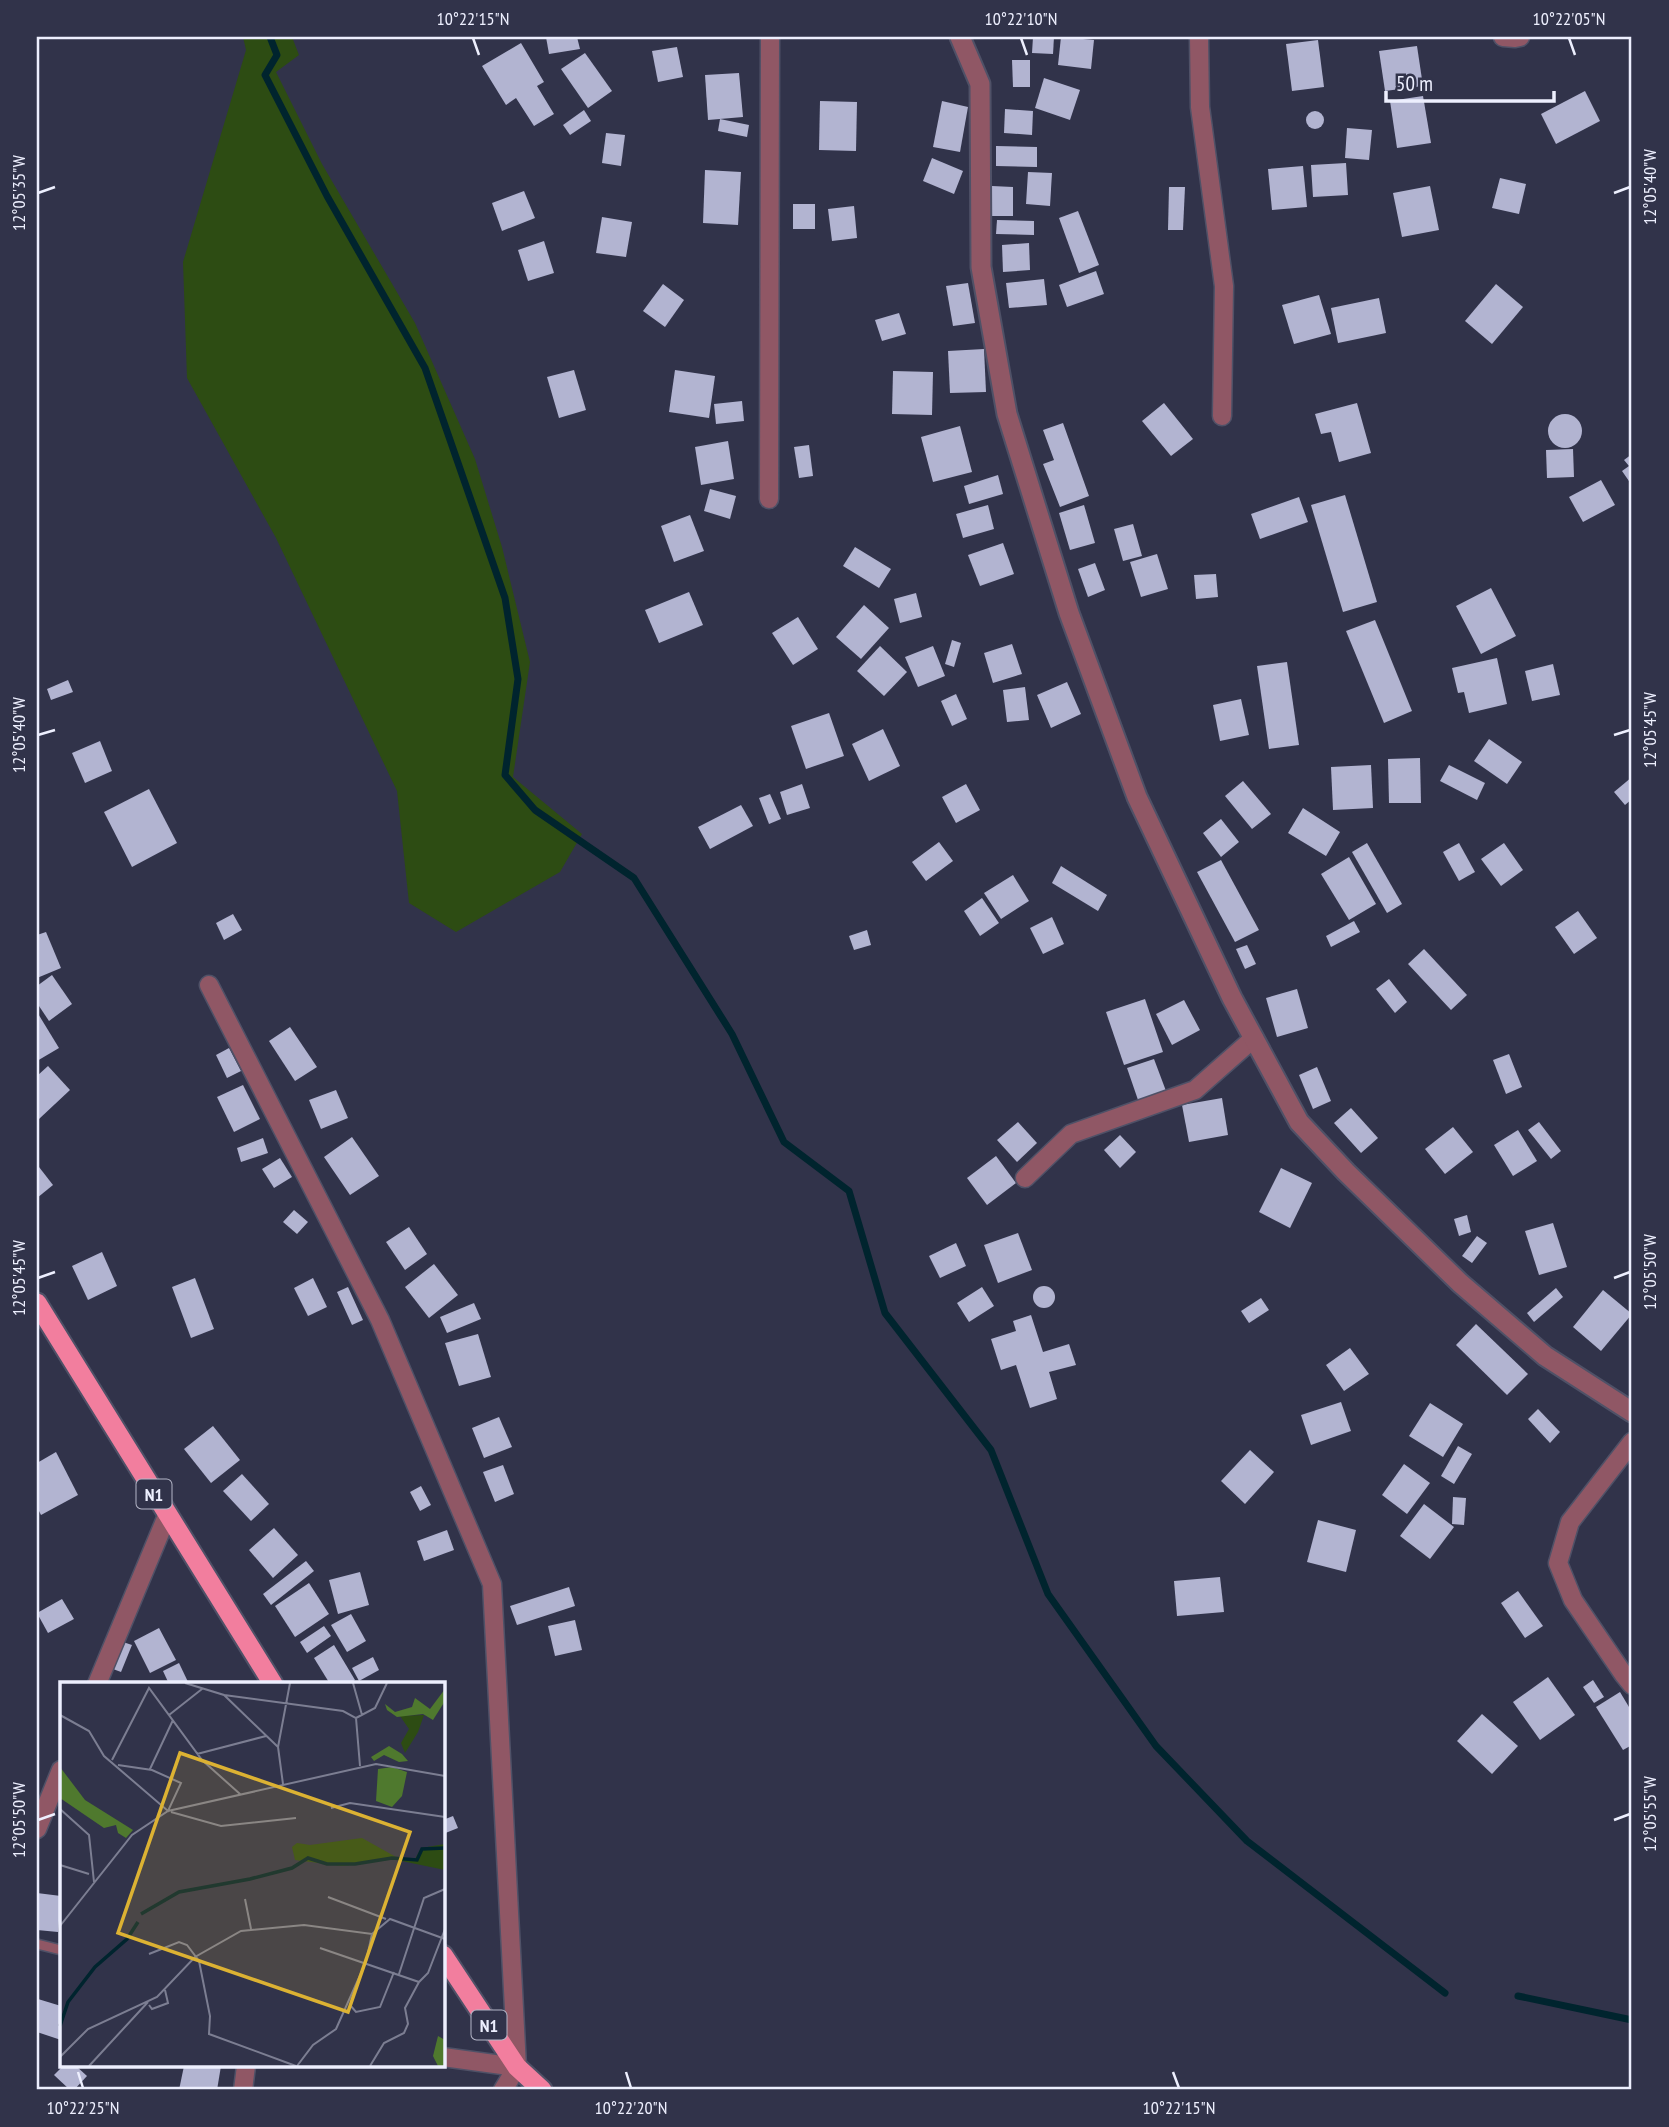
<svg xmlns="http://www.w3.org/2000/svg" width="1669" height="2127" font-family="'PT Sans Narrow',sans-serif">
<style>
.green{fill:#2d4c13}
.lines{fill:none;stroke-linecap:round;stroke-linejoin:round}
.stream{stroke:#00242e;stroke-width:7}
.building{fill:#b2b4d1}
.service-casing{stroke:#4f5167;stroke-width:12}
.minor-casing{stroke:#4f5167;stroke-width:21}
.tertiary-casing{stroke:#4f5167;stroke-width:23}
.trunk-casing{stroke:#4f5167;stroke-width:23}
.service{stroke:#905765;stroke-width:9}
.minor{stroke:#905765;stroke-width:18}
.tertiary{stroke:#905765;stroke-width:19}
.trunk{stroke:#f27e9e;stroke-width:19}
.ticks{fill:none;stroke:#edeffe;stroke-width:2.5}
.labels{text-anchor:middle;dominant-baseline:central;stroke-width:7;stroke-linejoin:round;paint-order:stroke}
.shield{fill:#31334a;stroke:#b5b7c8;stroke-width:2}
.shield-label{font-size:18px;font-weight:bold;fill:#edeffe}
.inset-river{fill:none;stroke:#00242e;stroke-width:3.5}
.inset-road{fill:none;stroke:#7c7e92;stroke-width:2}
.view{fill:#dcb233;fill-opacity:0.15;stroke:#dcb233;stroke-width:3.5}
.inset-edge{fill:none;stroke:#edeffe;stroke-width:3.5}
.neatline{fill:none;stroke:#edeffe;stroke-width:2.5}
.ticks-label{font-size:18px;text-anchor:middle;fill:#edeffe}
</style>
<rect width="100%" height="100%" fill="#31334a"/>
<path class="green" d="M243,37H292L299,55L276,72L322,164L415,323L475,459L502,547L530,662L513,777L582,834L560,872L456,932L409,903L397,791L276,538L187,378L183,262L246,50Z"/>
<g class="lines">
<g class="stream">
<path d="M270,37L277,55L265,75L327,196L425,368L505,598L518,679L505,775L535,810L634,878L732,1034L784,1142L849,1191L885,1313L991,1450L1048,1594L1156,1746L1247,1841L1445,1993"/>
<path d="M1518,1996L1632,2020"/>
</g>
</g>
<g class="building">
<path d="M546,37H577L580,49L549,54Z"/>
<path d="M1033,37H1054L1053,54L1032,53Z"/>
<path d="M1061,37L1094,40L1091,69L1058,65Z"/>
<path d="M1318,40L1324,87L1292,91L1286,44Z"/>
<path d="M521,43L544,82L537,86L554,114L534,126L516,98L506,105L482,66Z"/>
<path d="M1417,46L1423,86L1385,91L1379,51Z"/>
<path d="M677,47L683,77L658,82L652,51Z"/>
<path d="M585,53L612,91L588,108L561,69Z"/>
<path d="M1012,60H1030V87H1013Z"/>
<path d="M739,73L743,117L708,120L705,75Z"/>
<path d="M1044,78L1080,90L1070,120L1035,108Z"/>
<path d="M1585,91L1600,121L1556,144L1541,114Z"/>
<path d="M1423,96L1431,143L1397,148L1390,101Z"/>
<path d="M820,101L857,102L856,151L819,150Z"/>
<path d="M942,101L968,107L960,152L933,147Z"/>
<path d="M1005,109L1033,111L1032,135L1004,133Z"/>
<path d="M584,110L591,121L570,135L563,125Z"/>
<circle cx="1315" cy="120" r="9"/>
<path d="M720,119L749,125L747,137L718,131Z"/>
<path d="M1347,128L1372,130L1369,160L1345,158Z"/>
<path d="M606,133L625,135L621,166L602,163Z"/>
<path d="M996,146L1037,147V167L996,166Z"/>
<path d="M932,158L963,171L954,194L923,181Z"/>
<path d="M1346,163L1348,195L1313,197L1311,165Z"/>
<path d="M1303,166L1307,207L1272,210L1268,169Z"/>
<path d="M705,170L741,172L738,225L703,223Z"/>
<path d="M1028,172L1052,173L1050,206L1026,204Z"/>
<path d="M1500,178L1526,184L1519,214L1492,208Z"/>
<path d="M992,186L1013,187V216H992Z"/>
<path d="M1430,186L1439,230L1402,237L1393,193Z"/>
<path d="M1169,187H1185L1183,230H1168Z"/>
<path d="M524,191L535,218L502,231L492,203Z"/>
<rect x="793" y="204" width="22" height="25"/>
<path d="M854,206L857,238L832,241L828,209Z"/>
<path d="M1078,211L1099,265L1079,273L1059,218Z"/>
<path d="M602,217L632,222L626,257L596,253Z"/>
<path d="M997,220L1034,221V235L996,234Z"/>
<path d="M544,241L554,273L528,281L518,250Z"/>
<path d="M1029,243L1030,270L1003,272L1002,245Z"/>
<path d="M1096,271L1104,294L1067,307L1059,285Z"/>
<path d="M1044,279L1047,305L1009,308L1006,283Z"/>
<path d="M968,283L975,323L953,326L946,286Z"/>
<path d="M663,284L684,300L665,327L643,311Z"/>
<path d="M1496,284L1523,307L1492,344L1465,321Z"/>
<path d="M1319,295L1331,334L1294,344L1282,305Z"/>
<path d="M1379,298L1386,333L1338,343L1331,308Z"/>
<path d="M899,313L906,334L882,341L875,320Z"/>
<path d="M984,349L986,392L950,393L948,351Z"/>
<path d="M574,370L586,410L559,418L547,377Z"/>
<path d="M675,370L715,376L709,418L669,412Z"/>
<path d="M893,371L933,372L932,415L892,414Z"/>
<path d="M742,401L744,421L716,424L714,404Z"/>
<path d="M1164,403L1193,439L1171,456L1142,421Z"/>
<path d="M1357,403L1371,453L1339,462L1331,432L1321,434L1315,414Z"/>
<circle cx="1565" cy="431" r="17"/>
<path d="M1063,423L1089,496L1060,507L1043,464L1054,460L1043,430Z"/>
<path d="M960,426L972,472L933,482L921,437Z"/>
<path d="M728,441L734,479L701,485L695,447Z"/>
<path d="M809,445L813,476L799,478L794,447Z"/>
<path d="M1573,449L1574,477L1547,478L1546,450Z"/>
<path d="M1632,454V483L1631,484L1622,471L1629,466L1624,460Z"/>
<path d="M998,475L1003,494L969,504L964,486Z"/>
<path d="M1601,480L1615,505L1583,522L1569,497Z"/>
<path d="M710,489L736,496L730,519L704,511Z"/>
<path d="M1345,495L1377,602L1343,612L1311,505Z"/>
<path d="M1299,497L1308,522L1260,539L1251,514Z"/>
<path d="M988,505L994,529L963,538L956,514Z"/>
<path d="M1084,505L1095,543L1070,550L1059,513Z"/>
<path d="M690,515L704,551L674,562L661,526Z"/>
<path d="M1133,524L1142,556L1123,561L1114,529Z"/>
<path d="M1003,543L1014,574L980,586L968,555Z"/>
<path d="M855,547L891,569L879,588L843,566Z"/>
<path d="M1157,554L1168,589L1141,597L1130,562Z"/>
<path d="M1095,563L1105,590L1088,597L1078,569Z"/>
<path d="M1216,574L1218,597L1196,599L1194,575Z"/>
<path d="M1491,588L1516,636L1481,654L1456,606Z"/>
<path d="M689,592L703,625L659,643L645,610Z"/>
<path d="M916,593L922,617L900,623L894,599Z"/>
<path d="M864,605L889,628L861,659L836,637Z"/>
<path d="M798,617L818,649L793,665L772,633Z"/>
<path d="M1375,620L1412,711L1384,723L1346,631Z"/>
<path d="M952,640L961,643L954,667L945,664Z"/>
<path d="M1012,644L1022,674L993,683L984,653Z"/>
<path d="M880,646L907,672L884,696L857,671Z"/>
<path d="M933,646L945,676L918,687L905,657Z"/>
<path d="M1497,658L1507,704L1469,713L1464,692L1458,693L1452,668Z"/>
<path d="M1287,662L1299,745L1269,749L1257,666Z"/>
<path d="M1553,664L1560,695L1532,701L1525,671Z"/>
<path d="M68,680L73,692L51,700L47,689Z"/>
<path d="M1067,682L1081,714L1051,728L1037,695Z"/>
<path d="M1025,687L1029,720L1007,722L1003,690Z"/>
<path d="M956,694L967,719L952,726L941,701Z"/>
<path d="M1241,699L1249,735L1220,741L1213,705Z"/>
<path d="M829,713L844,756L806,769L791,726Z"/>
<path d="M883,729L900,766L869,781L852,744Z"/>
<path d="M1489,739L1522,762L1507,784L1474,761Z"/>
<path d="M100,741L112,771L85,783L72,753Z"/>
<path d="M1420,758L1421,803H1389L1388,759Z"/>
<path d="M1371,765L1373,808L1333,810L1331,767Z"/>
<path d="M1449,765L1485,783L1477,800L1440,781Z"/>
<path d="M1632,777V799L1625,805L1614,792Z"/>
<path d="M1243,781L1271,814L1252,829L1225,796Z"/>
<path d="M802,784L810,808L787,815L780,792Z"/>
<path d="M966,784L980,810L956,823L942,797Z"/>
<path d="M149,789L177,843L132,867L104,812Z"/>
<path d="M770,794L781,819L769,824L759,798Z"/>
<path d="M741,805L753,826L710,849L698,827Z"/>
<path d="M1303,808L1340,832L1326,856L1288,833Z"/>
<path d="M1221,819L1239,842L1221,857L1203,833Z"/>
<path d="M939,842L953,861L926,881L912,862Z"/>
<path d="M1367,843L1402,904L1387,913L1352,852Z"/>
<path d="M1459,843L1475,872L1459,881L1443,852Z"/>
<path d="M1504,843L1523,870L1501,886L1481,859Z"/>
<path d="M1349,857L1376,904L1349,920L1321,874Z"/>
<path d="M1221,860L1259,930L1235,942L1197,872Z"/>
<path d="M1061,866L1107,895L1098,911L1052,883Z"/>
<path d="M1013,875L1029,901L1001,919L984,893Z"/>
<path d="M982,898L999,923L980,936L964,911Z"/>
<path d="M1578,911L1597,938L1574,954L1555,927Z"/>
<path d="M233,914L242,930L224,940L216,923Z"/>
<path d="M1052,917L1064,944L1043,954L1030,928Z"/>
<path d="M1354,921L1360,932L1331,947L1326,936Z"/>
<path d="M867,930L871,945L854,950L849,936Z"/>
<path d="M46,932L61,968L37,978V935Z"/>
<path d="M1247,945L1256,964L1245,969L1236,949Z"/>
<path d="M1424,949L1467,995L1451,1010L1408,964Z"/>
<path d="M52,975L72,1004L49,1021L37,1003V986Z"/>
<path d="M1389,979L1407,1002L1395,1013L1376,989Z"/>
<path d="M1297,989L1308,1028L1277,1037L1266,998Z"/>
<path d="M1145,999L1163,1052L1124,1065L1106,1012Z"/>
<path d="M1184,1000L1200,1030L1172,1045L1156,1014Z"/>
<path d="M37,1012L59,1048L37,1061Z"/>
<path d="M290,1027L317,1067L295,1081L269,1041Z"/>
<path d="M229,1048L241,1071L227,1078L216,1055Z"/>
<path d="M1509,1054L1522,1087L1506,1094L1493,1060Z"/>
<path d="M1154,1059L1166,1091L1138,1100L1127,1068Z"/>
<path d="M48,1066L70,1090L39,1119L37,1117V1076Z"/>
<path d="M1317,1067L1331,1101L1313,1109L1299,1075Z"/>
<path d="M243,1085L260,1119L234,1132L217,1097Z"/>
<path d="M336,1090L348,1118L321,1129L309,1100Z"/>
<path d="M1222,1098L1228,1135L1189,1142L1182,1105Z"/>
<path d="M1351,1108L1378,1138L1361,1153L1334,1123Z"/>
<path d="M1018,1122L1037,1143L1017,1162L997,1140Z"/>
<path d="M1539,1122L1561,1151L1551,1159L1528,1130Z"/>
<path d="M1453,1127L1473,1152L1445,1174L1425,1149Z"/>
<path d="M1518,1130L1537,1161L1513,1176L1494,1145Z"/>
<path d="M1120,1135L1136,1152L1120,1168L1104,1150Z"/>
<path d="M352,1137L379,1176L350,1195L324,1157Z"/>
<path d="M263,1138L268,1153L241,1162L237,1148Z"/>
<path d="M996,1156L1016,1183L987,1205L967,1178Z"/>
<path d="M280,1158L292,1177L274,1188L262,1169Z"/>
<path d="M39,1167L53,1185L37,1198V1169Z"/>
<path d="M1281,1168L1312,1183L1290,1228L1259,1212Z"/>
<path d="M294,1210L308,1222L297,1234L283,1222Z"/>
<path d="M1467,1215L1471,1232L1459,1236L1454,1219Z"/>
<path d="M1553,1223L1567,1267L1539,1275L1525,1231Z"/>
<path d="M409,1227L427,1254L405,1270L386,1242Z"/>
<path d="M1018,1233L1032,1270L998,1283L984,1245Z"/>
<path d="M1477,1236L1487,1243L1472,1263L1462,1256Z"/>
<path d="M956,1243L966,1266L940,1278L929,1256Z"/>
<path d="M102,1252L117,1286L88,1300L72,1266Z"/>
<path d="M434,1264L458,1295L429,1318L405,1287Z"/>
<path d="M195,1278L214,1329L191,1338L172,1287Z"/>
<path d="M313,1278L327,1307L308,1316L294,1288Z"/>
<circle cx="1044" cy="1297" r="11"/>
<path d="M348,1287L363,1320L352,1325L337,1292Z"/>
<path d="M982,1287L994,1306L969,1322L957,1303Z"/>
<path d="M1556,1288L1563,1297L1534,1322L1527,1313Z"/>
<path d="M1603,1290L1632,1314L1601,1351L1573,1327Z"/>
<path d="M1261,1298L1269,1310L1249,1323L1241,1311Z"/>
<path d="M474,1303L481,1319L447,1333L440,1317Z"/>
<path d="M1031,1315L1043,1352L1069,1344L1076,1365L1049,1372L1057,1399L1030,1408L1016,1365L1001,1370L991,1339L1016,1331L1013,1321Z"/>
<path d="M1476,1324L1528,1374L1507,1395L1456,1345Z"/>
<path d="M478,1334L491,1377L459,1386L445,1343Z"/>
<path d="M1350,1348L1369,1374L1344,1391L1326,1365Z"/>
<path d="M1341,1402L1351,1431L1311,1445L1301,1415Z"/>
<path d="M1430,1403L1463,1424L1443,1457L1409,1436Z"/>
<path d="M1538,1409L1560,1432L1550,1443L1528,1419Z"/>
<path d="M499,1417L512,1447L484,1458L472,1428Z"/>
<path d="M213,1426L240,1460L211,1483L184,1449Z"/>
<path d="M1458,1446L1472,1454L1454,1484L1441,1476Z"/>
<path d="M1250,1450L1274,1472L1245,1504L1221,1481Z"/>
<path d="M56,1452L78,1495L41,1515L37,1507V1463Z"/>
<path d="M1404,1464L1430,1483L1407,1514L1382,1495Z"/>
<path d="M503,1465L514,1494L495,1502L483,1472Z"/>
<path d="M242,1474L269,1504L251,1521L223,1491Z"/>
<path d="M421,1486L431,1505L420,1511L410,1492Z"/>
<path d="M1453,1497L1466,1498L1464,1525L1452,1524Z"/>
<path d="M1424,1504L1454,1527L1430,1559L1400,1536Z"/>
<path d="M1318,1520L1356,1530L1346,1572L1307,1562Z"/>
<path d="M274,1528L298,1555L273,1578L249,1550Z"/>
<path d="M447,1530L454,1550L424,1561L417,1541Z"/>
<path d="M306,1561L314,1571L271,1605L263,1594Z"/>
<path d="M360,1572L369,1605L338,1614L329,1580Z"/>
<path d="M1220,1577L1224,1612L1177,1616L1174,1581Z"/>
<path d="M309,1583L329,1614L295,1637L275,1606Z"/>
<path d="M569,1587L575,1606L517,1625L510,1606Z"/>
<path d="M1518,1591L1543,1626L1525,1638L1501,1603Z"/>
<path d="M62,1599L74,1619L48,1633L37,1613Z"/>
<path d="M351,1614L366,1641L347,1652L331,1625Z"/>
<path d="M575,1620L582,1650L555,1656L548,1626Z"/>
<path d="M324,1626L331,1636L307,1653L300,1642Z"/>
<path d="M159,1628L176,1660L150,1673L134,1641Z"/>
<path d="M123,1642L132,1645L121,1672L113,1669Z"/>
<path d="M334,1645L355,1680L349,1684H330L314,1658Z"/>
<path d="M373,1657L379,1670L359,1681L352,1668Z"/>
<path d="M179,1663L189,1684H169L163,1671Z"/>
<path d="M1548,1677L1575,1715L1540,1740L1513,1702Z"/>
<path d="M1593,1680L1604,1697L1594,1703L1583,1687Z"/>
<path d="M1620,1692L1632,1712V1745L1623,1750L1596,1707Z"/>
<path d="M1482,1714L1518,1746L1492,1774L1457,1741Z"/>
<path d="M453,1816L458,1828L443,1834V1820Z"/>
<path d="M37,1893L61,1896L58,1932L37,1930Z"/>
<path d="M38,1999L61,2006V2040L37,2032Z"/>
<path d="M63,2066H76L87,2076L74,2090H70L54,2075Z"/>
<path d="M184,2066H221L217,2090H179Z"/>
</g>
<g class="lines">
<defs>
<path id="service" d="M37,1944L61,1950"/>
<g id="minor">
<path d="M1199,37L1200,107L1224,286L1222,416"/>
<path d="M1503,37L1515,38L1520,37"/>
<path d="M769,499L770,37"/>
<path d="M209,985L380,1320L492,1584L517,2067"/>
<path d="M1025,1178L1071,1134L1195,1090L1254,1038"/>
<path d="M1632,1442L1570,1522L1558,1563L1573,1600L1624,1675L1632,1685"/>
<path d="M97,1684L167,1516"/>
<path d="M37,1829L61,1770"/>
<path d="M443,2057L517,2067L503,2090"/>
<path d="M243,2090L246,2066"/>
</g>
<path id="tertiary" d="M960,37L980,84L981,267L1007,414L1069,613L1137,797L1232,998L1299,1122L1346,1172L1460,1283L1545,1356L1632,1412"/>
<g id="trunk">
<path d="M37,1303L273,1684"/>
<path d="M443,1955L517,2067L542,2090"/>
</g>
</defs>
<use href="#service" class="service-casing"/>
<use href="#minor" class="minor-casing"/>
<use href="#tertiary" class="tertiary-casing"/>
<use href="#trunk" class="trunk-casing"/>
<use href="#service" class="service"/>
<use href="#minor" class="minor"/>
<use href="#tertiary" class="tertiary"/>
<use href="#trunk" class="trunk"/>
</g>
<path class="ticks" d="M473,38L479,55M1021,38L1027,55M1569,38L1575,55M38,193L55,187M1614,193L1630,187M38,735L55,730M1614,735L1630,730M38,1278L55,1272M1614,1278L1630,1272M38,1820L55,1814M1614,1820L1630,1814M78,2072L83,2088M626,2072L631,2088M1173,2072L1179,2088"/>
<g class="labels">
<g class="shield">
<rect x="136.5" y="1479.5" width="35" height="29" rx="5"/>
<rect x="471.5" y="2010.5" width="35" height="29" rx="5"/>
</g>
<g class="shield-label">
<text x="154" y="1494">N1</text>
<text x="489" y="2025">N1</text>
</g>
</g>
<g transform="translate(60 1682)">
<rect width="385" height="385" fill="#31334a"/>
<path d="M364,33L358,50L345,71L341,61L349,47L340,34ZM302,156L336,175L355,177L361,166L385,162V188L332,177L283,184L235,178L232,165L237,161L250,163Z" fill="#2d4c13"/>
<path d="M385,7V19L373,38L363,32L337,35L327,28L325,22L335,30L352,25L355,16L370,27ZM329,64L342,72L348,79L339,80L324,73L314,79L311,75ZM0,85L25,118L73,148L66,156L58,151L56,143L44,146L0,116ZM332,85L347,90L342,114L332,125L316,119L318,87ZM378,354L385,358V384H378L373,374Z" fill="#4f792e"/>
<path class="inset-river" d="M81,232L119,210L190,197L232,186L248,176L267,182H295L332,176L357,178L362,167L385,166M0,344L8,320L35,285L67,257L78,240"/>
<path class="inset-road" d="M125,1L164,13L218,65M293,1L302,33M164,13L283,29L296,36L300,84M0,33L29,49L44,74L108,129L121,101L92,88L58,83M109,33L142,7M296,36L315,26L327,1M137,72L206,54M52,78L89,6L142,78L180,112M90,87L113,38M223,102L218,65L230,1M271,126L290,121L385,135M0,127L29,153L34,200M111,130L161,144L236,136M0,183L29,192M268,215L326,237M185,217L191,247M0,244L72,153L108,129L316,82L385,94M260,266L359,300L368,291L385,247M89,272L119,260L127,263L139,279L150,334L149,352L236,384M339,292L364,216L385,207M89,323L92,327L108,321L105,308M290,323L296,330L320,325L334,290M0,375L28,347L97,315L135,275L181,249L244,243L312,252L330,237L385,257M29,384L88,320M237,384L253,363L276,347L306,280L312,252M310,384L324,361L344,351L348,342L345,326L359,300"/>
<path class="view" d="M120,71L350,150L288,330L58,251Z"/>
<rect width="385" height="385" class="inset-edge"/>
</g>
<rect width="1669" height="2127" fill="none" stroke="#31334a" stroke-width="77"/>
<path d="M1386 91v10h168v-10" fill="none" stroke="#edeffe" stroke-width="3.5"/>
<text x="1396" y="91" font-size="21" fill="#edeffe" stroke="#31334a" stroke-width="5" paint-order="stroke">50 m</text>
<rect x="38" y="38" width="1592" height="2050" class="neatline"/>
<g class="ticks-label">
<text x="473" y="25">10°22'15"N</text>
<text x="1021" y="25">10°22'10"N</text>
<text x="1569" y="25">10°22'05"N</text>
<text transform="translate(1650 187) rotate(-90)" y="6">12°05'40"W</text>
<text transform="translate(19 193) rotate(-90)" y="6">12°05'35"W</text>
<text transform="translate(1650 730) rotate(-90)" y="6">12°05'45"W</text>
<text transform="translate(19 735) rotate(-90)" y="6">12°05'40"W</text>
<text transform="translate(1650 1272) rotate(-90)" y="6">12°05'50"W</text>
<text transform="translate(19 1278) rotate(-90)" y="6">12°05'45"W</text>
<text transform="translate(1650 1814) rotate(-90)" y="6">12°05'55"W</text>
<text transform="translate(19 1820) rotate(-90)" y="6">12°05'50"W</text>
<text x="83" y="2114">10°22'25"N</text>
<text x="631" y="2114">10°22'20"N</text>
<text x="1179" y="2114">10°22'15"N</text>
</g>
</svg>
